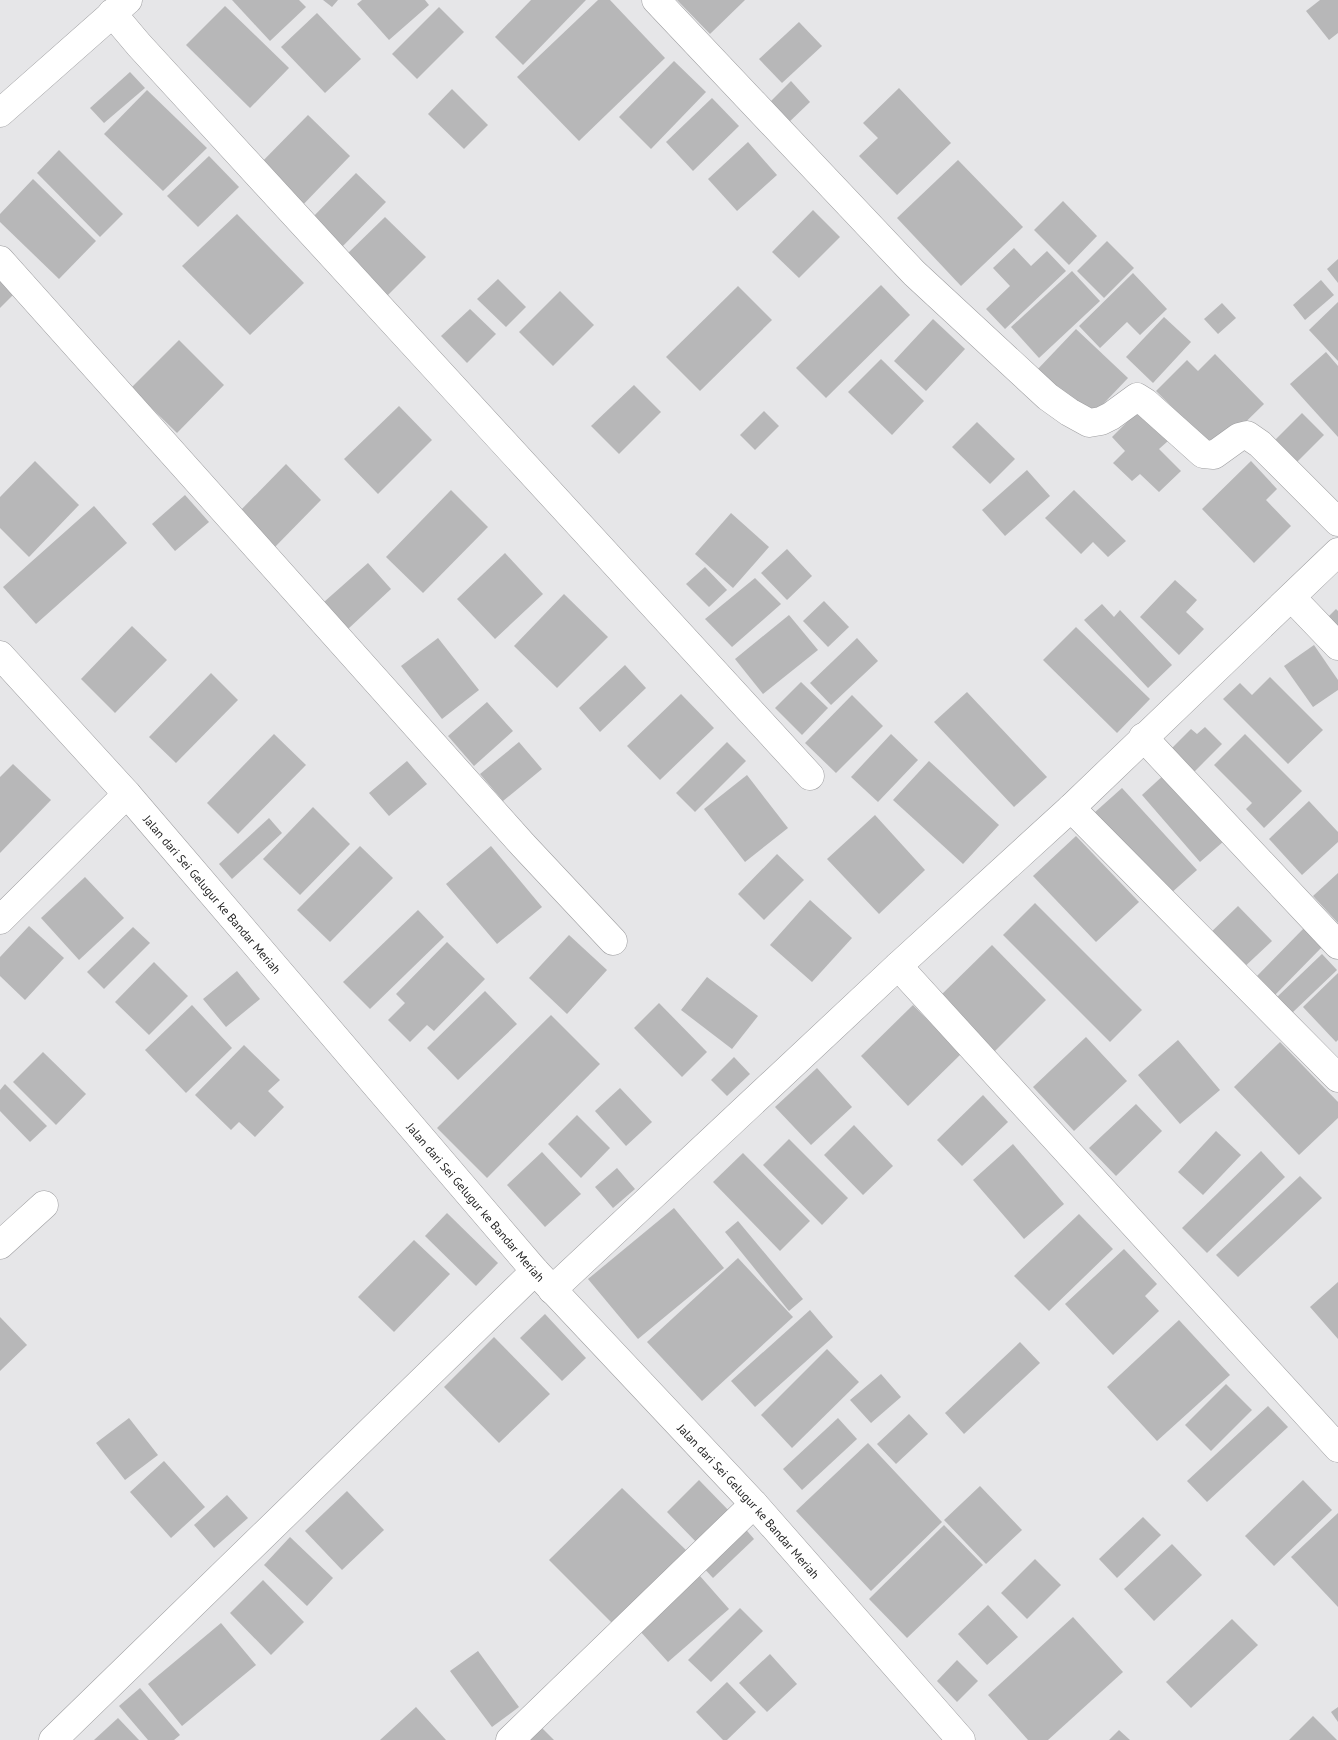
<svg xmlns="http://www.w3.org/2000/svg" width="1338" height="1740" font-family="'PT Sans',sans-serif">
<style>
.building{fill:#b7b7b8}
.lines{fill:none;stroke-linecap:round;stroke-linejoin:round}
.minor-casing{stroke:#9e9ea0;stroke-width:29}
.major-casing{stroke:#9e9ea0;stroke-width:29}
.minor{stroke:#fff;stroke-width:28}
.major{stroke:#fff;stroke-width:28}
.labels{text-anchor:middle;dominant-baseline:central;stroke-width:5;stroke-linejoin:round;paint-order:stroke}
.street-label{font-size:12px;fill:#232323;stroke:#fff}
</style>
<rect width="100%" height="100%" fill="#e6e6e8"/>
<g class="building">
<path d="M232,0H299L306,7L270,41Z"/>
<path d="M323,0H338L332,7Z"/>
<path d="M362,0H425L429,5L389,40L357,4Z"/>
<path d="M531,0H586L523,65L495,37Z"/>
<path d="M598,0H610L665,58L579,141L517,77Z"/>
<path d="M677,0H745L710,34Z"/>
<path d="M1320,0H1338V33L1329,40L1306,11Z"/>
<path d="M225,6L289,68L250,108L186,45Z"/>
<path d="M439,7L464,32L417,79L392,54Z"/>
<path d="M317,13L361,59L325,93L281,47Z"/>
<path d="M799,22L822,46L782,83L759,59Z"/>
<path d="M674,61L706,92L651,149L619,117Z"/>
<path d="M130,72L145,88L104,123L90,108Z"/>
<path d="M791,81L810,102L785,126L766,106Z"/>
<path d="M899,88L951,143L897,195L859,156L878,138L863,123Z"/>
<path d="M452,89L488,125L464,149L428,114Z"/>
<path d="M147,90L207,148L163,191L104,134Z"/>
<path d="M712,98L739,126L693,171L666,142Z"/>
<path d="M308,115L350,156L297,211L255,169Z"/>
<path d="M748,142L777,175L737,211L708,179Z"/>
<path d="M59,150L123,214L100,237L37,173Z"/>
<path d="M209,156L239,187L198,227L167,196Z"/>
<path d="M958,160L1023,227L961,286L897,218Z"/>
<path d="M356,173L386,202L339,250L309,221Z"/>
<path d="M33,179L96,241L59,279L0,222V214Z"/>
<path d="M1063,201L1097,236L1069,265L1034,230Z"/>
<path d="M813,210L840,237L799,278L772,252Z"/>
<path d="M237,214L304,283L250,335L182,266Z"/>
<path d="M385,217L426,257L387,296L346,255Z"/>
<path d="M1107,241L1134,268L1104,298L1077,271Z"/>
<path d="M1014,248L1031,266L1047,251L1066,271L1005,329L986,309L1010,286L993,268Z"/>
<path d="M1338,259V283L1327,269Z"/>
<path d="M1072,271L1100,301L1039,358L1011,327Z"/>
<path d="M1133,273L1167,309L1140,335L1127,322L1100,348L1079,326Z"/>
<path d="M0,274L17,291L0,308Z"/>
<path d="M498,279L526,307L506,327L477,299Z"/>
<path d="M1321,280L1334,295L1305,320L1293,305Z"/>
<path d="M881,285L910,315L826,398L796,368Z"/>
<path d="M738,286L772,320L700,391L666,357Z"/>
<path d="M560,291L594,325L553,366L519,332Z"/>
<path d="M1338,302V361L1309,330Z"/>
<path d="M1222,303L1236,318L1218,334L1204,319Z"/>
<path d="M470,309L496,334L467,363L441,336Z"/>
<path d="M1164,317L1191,342L1153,383L1126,357Z"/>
<path d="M933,319L965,349L926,391L894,361Z"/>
<path d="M1076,329L1128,378L1088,420L1036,371Z"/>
<path d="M179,340L224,385L177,433L131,388Z"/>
<path d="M1326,352L1338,366V437L1290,384Z"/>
<path d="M1215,354L1264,404L1216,451L1156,391L1187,360L1198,371Z"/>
<path d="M881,359L924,401L892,435L848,392Z"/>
<path d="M634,385L661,412L619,454L591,426Z"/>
<path d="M399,406L432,440L378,494L344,459Z"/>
<path d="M764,411L779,426L755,450L740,435Z"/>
<path d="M1138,411L1168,441L1159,449L1181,471L1159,492L1140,474L1132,481L1113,463L1125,451L1112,437Z"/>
<path d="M1302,413L1324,435L1292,467L1270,445Z"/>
<path d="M977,422L1015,459L990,484L952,447Z"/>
<path d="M35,461L79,505L29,557L0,528V497Z"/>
<path d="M1251,461L1277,489L1266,500L1291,526L1254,563L1202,509Z"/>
<path d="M286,464L321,500L273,549L237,514Z"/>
<path d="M1027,470L1050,496L1005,536L982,510Z"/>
<path d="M451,490L488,527L423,593L386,557Z"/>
<path d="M1074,490L1126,541L1108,557L1093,542L1081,554L1045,518Z"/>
<path d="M185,495L209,522L175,551L152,524Z"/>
<path d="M94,506L127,543L36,624L3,587Z"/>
<path d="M731,513L769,547L733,588L695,554Z"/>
<path d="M787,549L812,576L787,600L761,573Z"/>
<path d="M505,553L543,594L495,639L457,599Z"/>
<path d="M368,563L391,589L348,629L324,602Z"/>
<path d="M705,567L727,590L709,607L686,584Z"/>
<path d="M755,578L781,604L732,647L705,619Z"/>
<path d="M1175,580L1197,600L1186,612L1204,629L1179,655L1140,617Z"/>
<path d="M564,594L608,637L557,688L514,646Z"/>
<path d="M824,601L849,627L828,647L803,621Z"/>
<path d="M1102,604L1114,617L1120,610L1172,665L1148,688L1084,620Z"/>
<path d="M1336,609L1338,611V639L1323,622Z"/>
<path d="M789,615L818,650L763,694L735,659Z"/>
<path d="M132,626L167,660L115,713L81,679Z"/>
<path d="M1076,627L1150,699L1117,733L1043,660Z"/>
<path d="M438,638L479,690L442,719L401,666Z"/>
<path d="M857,638L878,661L831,705L810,683Z"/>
<path d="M1314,645L1338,680V690L1313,707L1284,666Z"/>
<path d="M625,665L646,688L600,732L579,708Z"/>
<path d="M211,673L238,700L176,763L149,737Z"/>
<path d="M1270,677L1323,730L1288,764L1223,699L1240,683L1252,695Z"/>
<path d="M801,682L828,708L802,735L775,708Z"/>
<path d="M967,692L1047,777L1014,807L934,722Z"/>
<path d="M681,694L714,728L660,780L627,746Z"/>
<path d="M852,695L883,726L836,773L805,743Z"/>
<path d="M487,702L513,731L474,766L448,736Z"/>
<path d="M1205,727L1222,744L1190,776L1167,753L1191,729L1197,734Z"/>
<path d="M274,734L306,765L238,834L207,803Z"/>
<path d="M891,734L918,760L878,802L851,777Z"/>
<path d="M1245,734L1302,791L1264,828L1246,809L1252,803L1214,765Z"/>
<path d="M519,742L542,769L503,801L480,774Z"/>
<path d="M727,742L746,761L695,812L676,793Z"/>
<path d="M407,761L427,784L389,816L369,793Z"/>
<path d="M929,761L999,825L963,864L893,800Z"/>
<path d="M13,764L51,800L0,853V777Z"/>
<path d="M1166,773L1224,841L1200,862L1142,795Z"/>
<path d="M747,775L788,828L745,862L704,809Z"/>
<path d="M1122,788L1197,870L1170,894L1094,813Z"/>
<path d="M1309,801L1338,832V842L1302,875L1269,839Z"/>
<path d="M313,807L350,844L300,895L263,859Z"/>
<path d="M875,815L925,870L879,914L827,859Z"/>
<path d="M269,818L282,833L232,879L219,864Z"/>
<path d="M1076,836L1139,902L1096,942L1033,876Z"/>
<path d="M360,846L393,878L330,942L297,910Z"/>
<path d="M491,846L542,907L497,944L446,884Z"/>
<path d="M777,854L804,880L764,920L738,894Z"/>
<path d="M1338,873V923L1313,896Z"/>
<path d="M85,877L124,918L79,960L41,918Z"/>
<path d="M810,900L852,938L812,982L770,945Z"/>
<path d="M1035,903L1142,1010L1110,1042L1003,935Z"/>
<path d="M1238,906L1272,941L1239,972L1205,938Z"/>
<path d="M418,910L444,937L370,1009L343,982Z"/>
<path d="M29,926L64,958L25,1000L0,976V957Z"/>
<path d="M133,927L150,943L104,989L87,972Z"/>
<path d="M1304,928L1323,946L1274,996L1255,978Z"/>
<path d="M569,935L607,970L567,1014L529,978Z"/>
<path d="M447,942L485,979L434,1031L427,1025L410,1042L388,1020L405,1003L396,994Z"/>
<path d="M992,945L1046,1000L993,1053L939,997Z"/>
<path d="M1322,954L1337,970L1292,1013L1277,997Z"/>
<path d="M154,962L188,996L149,1035L115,1002Z"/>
<path d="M237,971L260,999L226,1027L203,999Z"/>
<path d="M1338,973V1040L1336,1042L1303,1007Z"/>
<path d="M707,977L758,1016L732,1049L681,1010Z"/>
<path d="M485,991L517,1024L458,1080L427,1048Z"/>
<path d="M659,1003L707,1052L682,1077L634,1028Z"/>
<path d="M192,1005L232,1048L186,1093L145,1050Z"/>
<path d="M913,1005L961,1054L908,1106L861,1056Z"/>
<path d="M551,1015L600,1064L487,1178L437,1128Z"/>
<path d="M1086,1037L1127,1081L1074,1131L1033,1087Z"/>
<path d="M1178,1040L1220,1090L1180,1124L1138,1075Z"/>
<path d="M1280,1042L1338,1102V1118L1299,1155L1234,1087Z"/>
<path d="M244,1045L280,1080L268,1091L284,1107L255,1137L239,1122L231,1130L195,1095Z"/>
<path d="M43,1052L86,1094L56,1125L13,1082Z"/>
<path d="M734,1057L750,1074L727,1096L711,1080Z"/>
<path d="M817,1068L852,1107L811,1145L775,1107Z"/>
<path d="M5,1084L47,1126L30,1142L0,1111V1090Z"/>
<path d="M620,1088L652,1122L626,1146L595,1111Z"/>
<path d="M983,1095L1008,1122L962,1166L937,1140Z"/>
<path d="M1136,1104L1162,1131L1116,1176L1089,1148Z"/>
<path d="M577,1115L610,1148L581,1178L548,1144Z"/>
<path d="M854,1125L893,1166L863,1195L824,1155Z"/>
<path d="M1216,1131L1241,1155L1203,1195L1178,1172Z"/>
<path d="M789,1139L848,1198L822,1225L763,1165Z"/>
<path d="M1013,1144L1064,1204L1024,1239L973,1180Z"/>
<path d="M1261,1151L1285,1177L1207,1253L1182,1228Z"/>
<path d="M542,1152L581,1194L545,1227L507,1185Z"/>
<path d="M743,1153L810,1221L780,1251L713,1182Z"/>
<path d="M617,1168L635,1189L613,1208L595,1187Z"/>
<path d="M1300,1176L1322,1198L1238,1277L1216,1255Z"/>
<path d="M674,1208L724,1268L638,1339L588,1279Z"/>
<path d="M447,1213L498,1263L476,1286L425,1236Z"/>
<path d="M1079,1214L1113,1249L1049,1311L1014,1276Z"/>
<path d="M738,1221L803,1299L789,1311L725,1232Z"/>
<path d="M414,1240L450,1274L394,1332L358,1297Z"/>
<path d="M1124,1249L1157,1284L1145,1296L1159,1311L1113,1355L1065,1304Z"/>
<path d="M738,1258L793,1317L702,1401L647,1342Z"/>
<path d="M1338,1282V1339L1310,1307Z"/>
<path d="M810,1310L833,1337L755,1407L731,1381Z"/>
<path d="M545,1314L586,1358L562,1381L520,1338Z"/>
<path d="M0,1317L27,1345L0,1371Z"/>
<path d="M1179,1320L1230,1375L1157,1441L1107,1387Z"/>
<path d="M494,1337L550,1394L499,1443L444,1387Z"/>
<path d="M1020,1342L1040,1363L964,1434L945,1413Z"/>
<path d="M827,1349L859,1382L792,1448L761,1415Z"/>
<path d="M881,1374L901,1397L871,1423L850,1400Z"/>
<path d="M1226,1384L1252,1410L1211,1451L1185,1425Z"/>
<path d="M1268,1406L1288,1427L1207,1502L1187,1481Z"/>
<path d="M909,1414L928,1434L896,1464L877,1444Z"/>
<path d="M129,1418L158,1455L125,1480L96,1443Z"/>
<path d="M838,1418L857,1439L802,1490L783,1469Z"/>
<path d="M868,1443L942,1522L871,1591L796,1511Z"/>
<path d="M164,1461L205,1507L171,1538L130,1492Z"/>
<path d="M699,1480L733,1515L700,1546L667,1512Z"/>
<path d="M1303,1480L1332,1510L1274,1566L1245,1536Z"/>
<path d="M980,1486L1022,1530L986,1564L944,1520Z"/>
<path d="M622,1488L687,1551L614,1625L549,1560Z"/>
<path d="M347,1491L384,1530L342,1570L305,1531Z"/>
<path d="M227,1495L248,1518L214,1548L194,1525Z"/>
<path d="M1338,1513V1607L1291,1557Z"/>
<path d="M1143,1517L1161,1535L1117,1578L1099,1559Z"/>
<path d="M742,1525L754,1539L713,1578L700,1564Z"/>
<path d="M944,1525L983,1565L907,1638L869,1599Z"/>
<path d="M290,1537L333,1578L307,1606L264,1565Z"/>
<path d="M1172,1544L1202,1575L1154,1621L1124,1589Z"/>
<path d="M1035,1559L1061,1585L1027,1619L1001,1593Z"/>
<path d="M700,1576L729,1609L668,1662L639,1630Z"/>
<path d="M263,1580L304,1622L271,1655L230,1613Z"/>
<path d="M988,1605L1018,1637L987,1665L958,1634Z"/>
<path d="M740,1608L763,1631L711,1682L688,1660Z"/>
<path d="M1073,1617L1123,1672L1048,1740H1028L988,1695Z"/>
<path d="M1232,1619L1258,1645L1191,1708L1166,1682Z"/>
<path d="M221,1623L256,1665L182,1726L148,1684Z"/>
<path d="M478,1651L519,1707L492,1727L450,1671Z"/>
<path d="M770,1654L797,1684L767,1712L739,1683Z"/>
<path d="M957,1660L978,1681L957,1702L937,1681Z"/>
<path d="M727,1682L756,1712L727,1740H723L696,1712Z"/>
<path d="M140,1688L180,1735L174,1740H148L119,1706Z"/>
<path d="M416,1707L446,1740H380Z"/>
<path d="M1338,1707V1722L1331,1712Z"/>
<path d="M1313,1716L1337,1740H1289Z"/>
<path d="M118,1718L139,1740H94Z"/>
<path d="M539,1725L554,1740H524Z"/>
<path d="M1119,1730L1130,1740H1109Z"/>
</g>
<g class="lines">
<defs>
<g id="minor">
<path d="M656,0L914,273L1048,397L1069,412L1089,423L1101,421L1111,416L1137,397L1145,402L1203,454L1214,455L1239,437L1247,435L1260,444L1338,522"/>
<path d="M112,13L139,45L810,776"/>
<path d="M0,113L128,0"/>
<path d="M0,260L523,845L613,941"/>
<path d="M1292,598L1338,646"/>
<path d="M1143,737L1338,945"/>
<path d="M1071,808L1338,1078"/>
<path d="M0,920L127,794"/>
<path d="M898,966L1338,1448"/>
<path d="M0,1245L44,1205"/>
<path d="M552,1290L898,966L1071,808L1338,552"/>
<path d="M53,1740L535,1271"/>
<path d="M510,1740L754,1504"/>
</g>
<g id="major">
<path id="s1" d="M0,655L127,794L535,1271L754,1504L961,1740"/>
</g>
</defs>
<use href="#minor" class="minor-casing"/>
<use href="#major" class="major-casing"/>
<use href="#minor" class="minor"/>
<use href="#major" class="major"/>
</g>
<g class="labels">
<g class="street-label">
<text stroke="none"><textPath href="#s1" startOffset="320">Jalan dari Sei Gelugur ke Bandar Meriah</textPath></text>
<text stroke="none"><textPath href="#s1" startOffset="725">Jalan dari Sei Gelugur ke Bandar Meriah</textPath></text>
<text stroke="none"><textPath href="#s1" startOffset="1130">Jalan dari Sei Gelugur ke Bandar Meriah</textPath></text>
</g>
</g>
</svg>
